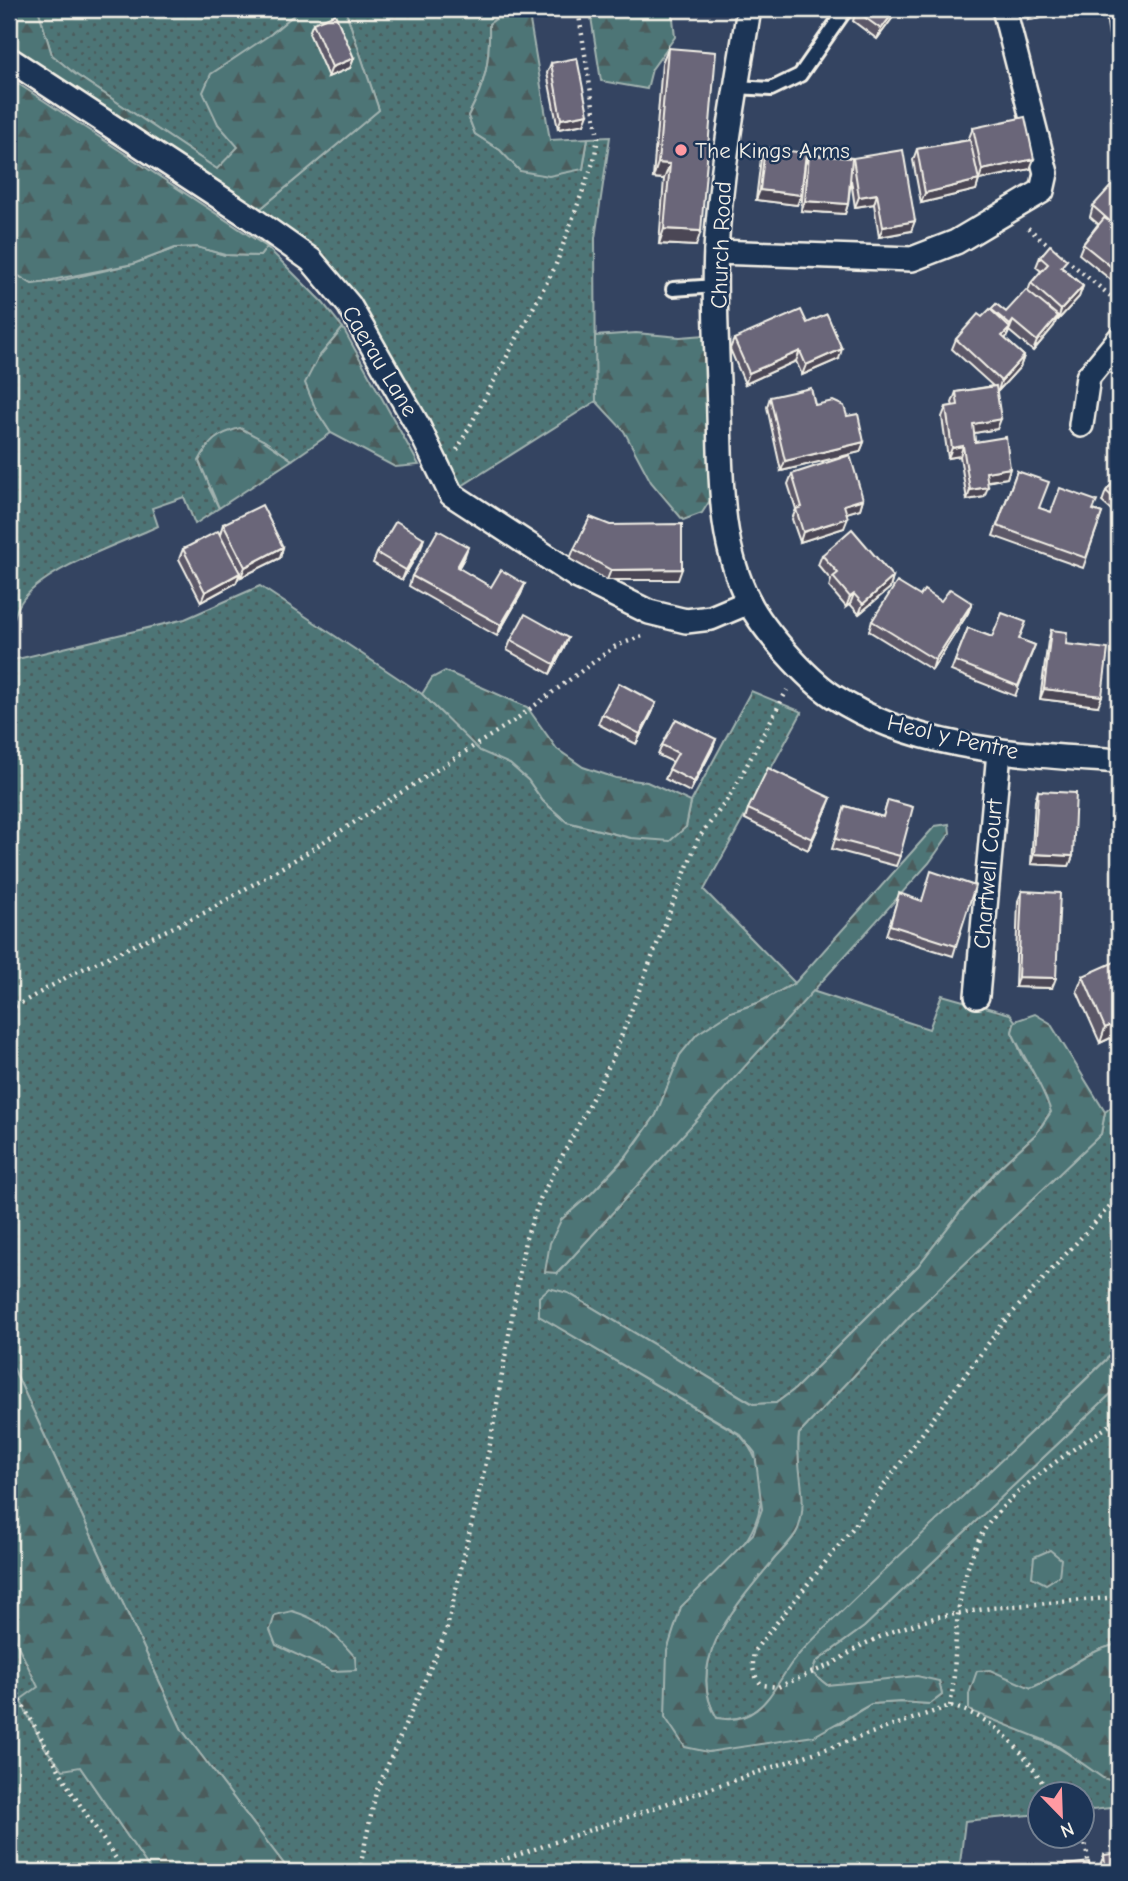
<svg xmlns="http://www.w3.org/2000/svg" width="1128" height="1881" font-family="'Comic Neue',sans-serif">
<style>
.grass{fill:url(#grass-dots);stroke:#a1b2af;stroke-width:2}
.forest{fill:url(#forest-firs);stroke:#a1b2af;stroke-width:2}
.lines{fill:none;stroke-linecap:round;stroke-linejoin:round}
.service-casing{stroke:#f4f1e8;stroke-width:18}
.minor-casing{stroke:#f4f1e8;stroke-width:28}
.path{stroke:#f4f1e8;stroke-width:4.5;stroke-dasharray:2 5;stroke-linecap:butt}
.service{stroke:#1d3557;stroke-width:12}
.minor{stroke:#1d3557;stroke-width:23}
.wall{fill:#5c5868;stroke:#f4f1e8;stroke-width:2}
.shaded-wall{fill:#4b4755;stroke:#f4f1e8;stroke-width:2}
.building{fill:#6b6679;stroke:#f4f1e8;stroke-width:2}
.poi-dot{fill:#ff9aa2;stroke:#1d3557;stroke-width:2.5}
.labels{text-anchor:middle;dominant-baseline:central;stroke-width:5;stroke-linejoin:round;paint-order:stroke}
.poi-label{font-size:23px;fill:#f4f1e8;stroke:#1d3557;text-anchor:start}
.street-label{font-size:23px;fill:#f4f1e8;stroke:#1d3557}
</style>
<defs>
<pattern id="grass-dots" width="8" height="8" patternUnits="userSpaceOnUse" patternTransform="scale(1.75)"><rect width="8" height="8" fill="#4e7476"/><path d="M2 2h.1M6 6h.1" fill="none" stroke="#4b5c5c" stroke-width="1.8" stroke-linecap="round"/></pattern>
<pattern id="forest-firs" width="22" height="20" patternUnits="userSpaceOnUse" patternTransform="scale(1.75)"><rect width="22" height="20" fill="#4e7476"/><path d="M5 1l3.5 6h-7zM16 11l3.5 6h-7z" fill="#4b5c5c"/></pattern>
</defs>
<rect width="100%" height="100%" fill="#344461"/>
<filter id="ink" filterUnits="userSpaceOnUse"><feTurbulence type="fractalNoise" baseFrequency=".0143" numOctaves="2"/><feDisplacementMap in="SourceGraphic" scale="14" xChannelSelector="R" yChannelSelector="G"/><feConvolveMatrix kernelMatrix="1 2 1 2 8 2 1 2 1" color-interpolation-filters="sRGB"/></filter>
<g filter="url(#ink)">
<g class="grass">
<path d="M38,9H301L271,34L218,124L239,147L217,169L75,74L52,55Z"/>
<path d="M345,9H509L489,24C490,62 486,82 468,116L475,134L500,150L520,171L583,169L588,138L610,137L595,238L596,401L457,489L418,402L363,314L259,210L379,110Z"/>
<path d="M197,247L225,255L260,256L267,247L323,303L343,328L318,358L316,410L331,433L292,460L263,440L209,488L219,508L195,524L184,497L152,508L158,526C120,544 51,566 24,598C12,613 11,632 9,650V270L32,284L59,281L133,264L175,248Z"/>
<path d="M260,586L422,694L480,750L510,764L528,780L543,801L567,822L631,838L686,827L691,802L751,691L802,712L704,890L795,983L758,1003L731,1012L680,1055L656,1115L626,1156L592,1193L561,1220L558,1273L812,991L929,1029L942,995L1010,1014L1015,1021L1012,1032L1023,1057L1043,1088L1051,1111L1036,1134L999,1168L960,1212L918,1266L795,1389L776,1403L754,1404L568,1293L539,1316L740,1435C755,1452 760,1466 761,1489C764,1542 716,1572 681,1607L708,1752L840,1723L871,1704L900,1702L930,1704L942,1695L939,1681L827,1685L812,1673L816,1662L864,1627L1119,1386V1644C1083,1651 1064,1675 1030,1688L1037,1739C1068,1748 1089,1773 1119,1783V1807L1083,1811L1082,1794H1040V1814L965,1821L959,1872H290L182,1730L9,1359V661L185,619Z"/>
<path d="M1119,1101V1347L792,1663C774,1693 757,1725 717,1718C682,1661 740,1601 774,1559C781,1551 794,1540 797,1530C806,1498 795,1466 799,1434L911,1315L1101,1134L1105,1112Z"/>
<path d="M9,1627L80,1767L152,1872H9Z"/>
</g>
<g class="forest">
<path d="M9,9H38L52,55L75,74L217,169L238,147L218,124L203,92L211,74L271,34L301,9H345L379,110L259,210L9,44Z"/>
<path d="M509,9H528L550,140L588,138L583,169L549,176L520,171L500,150L475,134L468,116C486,82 490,62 489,24Z"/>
<path d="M599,9H672L675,37L652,69L647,89L601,81L591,17Z"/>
<path d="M9,77L20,85L267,247L260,256L225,255L197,247L175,248L133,264L32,284L9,270Z"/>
<path d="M343,328L419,465L395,467L331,433L316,410L305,383L318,358Z"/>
<path d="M636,333L680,337L718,334L721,483L702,513L683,520L651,482L624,431L596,401L595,336Z"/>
<path d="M240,428L263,440L292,460L219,508L199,461C209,441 217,434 240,428Z"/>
<path d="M445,671L527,707L557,749L583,767L616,778L647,782L691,802L686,827L670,841L631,838L567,822L543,801L528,780L510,764L480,751L422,694L432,678Z"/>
<path d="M949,824L950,833L929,863L567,1263L557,1273L545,1272L550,1243L561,1220L592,1193L627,1156L656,1115L680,1055L697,1034L731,1012L758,1003L795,983L935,826Z"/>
<path d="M1035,1014L1050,1023L1105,1112L1101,1134L911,1315L799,1434C794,1466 810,1498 798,1529C793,1541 779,1552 771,1563C737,1604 683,1663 717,1718C759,1726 771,1692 791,1664C800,1651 813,1640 824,1629C920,1533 1023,1443 1119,1347V1386L864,1627L816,1662L812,1673L827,1685L917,1676L939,1681L942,1695L930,1704L900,1702L871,1704L814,1736L708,1752L685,1747L665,1717L667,1651L681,1607L753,1534L762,1509L755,1453L740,1434L539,1316V1297L549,1288L568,1293L753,1404L776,1403L795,1389L918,1266L960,1212L999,1168L1036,1134L1051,1112C1042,1083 1024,1059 1012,1032L1015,1021Z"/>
<path d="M9,1359L182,1730L290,1872H152L80,1767L63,1770L45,1748L20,1700L38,1687L9,1627Z"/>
<path d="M1050,1550L1061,1559L1059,1576L1046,1584L1032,1577L1034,1557Z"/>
<path d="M292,1611C321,1619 336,1635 355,1657L356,1670L332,1671L276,1645L270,1630L275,1615Z"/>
<path d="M1119,1644V1783L1103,1778L1056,1745L969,1710V1694L977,1671L990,1670L1031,1688C1064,1675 1083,1651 1119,1644Z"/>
</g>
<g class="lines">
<defs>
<g id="service">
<path d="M736,87L771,89L800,75L846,9"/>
<path d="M673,289L716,286"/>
</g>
<g id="minor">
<path d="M749,9C736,89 721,169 716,250C713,304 718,360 719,415C721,477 719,544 749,602C764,631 806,678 833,696C916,751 1023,754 1119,761"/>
<path d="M9,59L250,217L311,260L349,305L418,426L451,494L578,577L649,612L686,621L711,618L749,602"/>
<path d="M716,252L912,259L956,242L1042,191L1046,173L1004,9"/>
<path d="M1081,425L1088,377L1119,339"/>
<path d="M977,996L999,752"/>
</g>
</defs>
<use href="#service" class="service-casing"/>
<use href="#minor" class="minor-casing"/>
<g class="path">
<path d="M1028,228L1119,303"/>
<path d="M457,450L555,267L594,160L598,138L578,9"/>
<path d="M9,1010L74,973L206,912L303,855L515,720L614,647L642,636"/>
<path d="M1119,1196L1004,1322L852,1529L754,1651C752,1666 752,1674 762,1685L778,1687L832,1664L862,1645L893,1631L937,1617L991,1608L1119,1597"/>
<path d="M9,1653C16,1669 14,1684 20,1700L72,1793L125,1872"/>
<path d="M950,1706C956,1676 954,1645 958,1614C961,1587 969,1557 983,1532C1004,1495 1081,1442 1119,1420"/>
<path d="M1082,1824L1090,1872"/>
<path d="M359,1872L376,1792L446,1632L489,1450L525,1241L540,1199L612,1060L698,839L732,793L787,690"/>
<path d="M468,1872L950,1706C996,1717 1026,1753 1049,1794"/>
</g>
<use href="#service" class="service"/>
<use href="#minor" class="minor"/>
</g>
<g class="wall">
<path d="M899,9L877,39L853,21L856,11Z"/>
<path d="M1026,9H1088L1087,11L1028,20Z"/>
<path d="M1105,9H1119V61L1113,62Z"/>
<path d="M313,23L354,58L350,68L328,77L309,33Z"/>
<path d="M668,48L696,246L659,244L664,179L653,178L662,63Z"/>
<path d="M551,63L584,124L558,129L547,73Z"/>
<path d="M973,128L1030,169L979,180L976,190L921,203L913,160L917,149L969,140V138Z"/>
<path d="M765,148L801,195L797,205L756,200L761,158Z"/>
<path d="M809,155L852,158L911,231L879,237L874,204L855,207L851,180L848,204L845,214L801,211L805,165Z"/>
<path d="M1093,206L1119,228L1118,229L1119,230V269L1111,280L1079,254L1083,244L1098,224L1090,217Z"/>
<path d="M1040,257L1064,269L1083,286L1079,297L1058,320L1056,319L1054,326L1033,351L1009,331L1008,334L1005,339L1024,356L1020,367L998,391L996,390L997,429L974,433L975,442L1010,468L1007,478L987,482L984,497L967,500L960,456L948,458L942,417L946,407L953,406L952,403L956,392L993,386L952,349L956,339L991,310L996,304L1006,312L1028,291L1031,283L1041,271L1036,267Z"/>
<path d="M807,323L839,359L802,375L796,361L745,384L730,349L734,339Z"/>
<path d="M770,397L815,405L847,416L864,442L860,452L781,471L767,407Z"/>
<path d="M1017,471L1039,508L1051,512L1093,510L1102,513L1083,568L993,536Z"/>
<path d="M792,474L863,499L860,509L846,513L844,528L800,542L792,519L796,509L788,484Z"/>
<path d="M1119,476V517L1102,502L1106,491Z"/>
<path d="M1119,517V535L1113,530L1117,519Z"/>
<path d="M223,524L283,547L280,558L241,577L240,574L236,583L201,602L179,559L183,549L220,534Z"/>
<path d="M424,538L421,548L402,580L373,563L377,553Z"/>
<path d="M574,549L678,580H607L570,559Z"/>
<path d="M822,555L893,577L890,588L859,614L850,604L846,607L829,587L831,580L818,565Z"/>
<path d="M464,558L458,568L491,587L525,584L521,594L497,636L409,586L412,576Z"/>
<path d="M920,596L941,601L972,603L968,613L932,670L869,631L872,621Z"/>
<path d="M968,628L992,637L1019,639L1035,645L1015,696L951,671Z"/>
<path d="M1051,630L1066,644L1098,706L1040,699L1048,641Z"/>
<path d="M568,638L564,648L550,674L507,650L511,640Z"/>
<path d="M1119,650V705L1114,704Z"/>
<path d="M656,703L652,713L636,744L598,724L602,714Z"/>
<path d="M716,739L712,750L690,792L665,779L673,762L658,755L662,745Z"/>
<path d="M1038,791L1073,856L1069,866L1031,864L1035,801Z"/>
<path d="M888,800L900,856L896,866L832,849L845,806L883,817Z"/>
<path d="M827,808L808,850L745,819L748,809Z"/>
<path d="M1022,891L1052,988L1015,987L1018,901Z"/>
<path d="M896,904L956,946L953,956L886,935Z"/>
<path d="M1083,976L1119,1034L1100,1043L1077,991Z"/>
<path d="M1104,1855L1119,1872H1101L1100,1865Z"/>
</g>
<g class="shaded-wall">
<path d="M896,9H899L877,39L881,29Z"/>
<path d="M1038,9H1088L1087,11L1028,20L1031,10Z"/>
<path d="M1117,52H1119V61L1113,62Z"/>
<path d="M354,58L350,68L328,77L332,67Z"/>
<path d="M588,114L584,124L558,129L561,119Z"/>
<path d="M1034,159L1030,169L979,180L976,190L921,203L925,193L979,180L982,170Z"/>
<path d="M658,163L670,164L664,179L653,178Z"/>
<path d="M760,190L801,195L797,205L756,200Z"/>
<path d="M877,194L874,204L855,207L859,197Z"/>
<path d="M805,201L848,204L845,214L801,211Z"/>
<path d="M915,221L911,231L879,237L883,227Z"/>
<path d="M664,229L701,231L696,246L659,244Z"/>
<path d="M1119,263V269L1111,280L1114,269Z"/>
<path d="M1083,286L1079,297L1058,320L1061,310Z"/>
<path d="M1058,316L1054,326L1033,351L1037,341Z"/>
<path d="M1013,321L1006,338L998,346L1002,336L1009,329Z"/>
<path d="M842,349L839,359L802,375L806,365Z"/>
<path d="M800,351L796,361L745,384L749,373Z"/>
<path d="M1024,356L1020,367L998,391L1001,381Z"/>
<path d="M1001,419L997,429L969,434L973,424Z"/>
<path d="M864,442L860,452L781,471L785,461Z"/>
<path d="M963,446L960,456L948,458L952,448Z"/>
<path d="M1010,468L1007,478L982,482L986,472Z"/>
<path d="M988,487L984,497L967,500L970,490Z"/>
<path d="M863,499L860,509L840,515L844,505Z"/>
<path d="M848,518L844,528L800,542L803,532Z"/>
<path d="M424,538L421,548L402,580L406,570Z"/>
<path d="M283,547L280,558L241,577L245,567Z"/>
<path d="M468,547L464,558L453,578L457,567Z"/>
<path d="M682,569L678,580H607L611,570Z"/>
<path d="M240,573L236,583L201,602L205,592Z"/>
<path d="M893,577L890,588L859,614L863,604Z"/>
<path d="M525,584L521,594L497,636L501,625Z"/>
<path d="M854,594L850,604L846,607L850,597Z"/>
<path d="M972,603L968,613L932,670L935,660Z"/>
<path d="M568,638L564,648L550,674L554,664Z"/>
<path d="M1044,689L1102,696L1098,706L1040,699Z"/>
<path d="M1118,694H1119V705L1114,704Z"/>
<path d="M656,703L652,713L636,744L640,734Z"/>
<path d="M716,739L712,750L690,792L694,782Z"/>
<path d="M831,798L827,808L808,850L812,839Z"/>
<path d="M1034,854L1073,856L1069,866L1031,864Z"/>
<path d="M1018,977L1056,978L1052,988L1015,987Z"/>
<path d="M1119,1022V1034L1100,1043L1105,1028Z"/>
</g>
<g class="building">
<path d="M858,9H896L881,29L856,11Z"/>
<path d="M1110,9H1119V52H1117Z"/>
<path d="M335,14L354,58L332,67L313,23Z"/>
<path d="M668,48L716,52L701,231L664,229L670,164L658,163Z"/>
<path d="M577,58L588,114L561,119L551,63Z"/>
<path d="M1025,117L1034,159L982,170L973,128Z"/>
<path d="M970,140L979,180L925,193L917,149Z"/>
<path d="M765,148L806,153L801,195L760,190Z"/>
<path d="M903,150L915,221L883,227L877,194L859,197L853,158Z"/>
<path d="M809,155L852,158L848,204L805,201Z"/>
<path d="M1119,177V222L1115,227L1119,230V263L1114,269L1083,244L1104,218L1112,223L1093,206Z"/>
<path d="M1050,245L1067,260L1061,267L1083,286L1061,310L1031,283L1048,264L1040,257Z"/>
<path d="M1026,290L1058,316L1037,341L1013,321L1010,325L991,309L996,304L1006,312Z"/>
<path d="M990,309L1010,328L1002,336L1024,356L1001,381L956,339L978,314L982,317Z"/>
<path d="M801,310L807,323L827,314L842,349L806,365L800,351L749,373L734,339Z"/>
<path d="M996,386L1001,419L973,424L975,442L1006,437L1010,468L986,472L988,487L970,490L963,446L952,448L946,407L958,405L956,392Z"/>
<path d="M811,388L815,405L833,401L844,406L847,416L858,414L864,442L785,461L770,397Z"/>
<path d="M850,455L863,499L844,505L848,518L803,532L796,509L802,507L792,474Z"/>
<path d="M1017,471L1049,482L1039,508L1051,512L1060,488L1097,501L1093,510L1102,513L1086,558L997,526Z"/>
<path d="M1119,476V503L1106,491Z"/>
<path d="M262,505L283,547L245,567L223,524Z"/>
<path d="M590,517L610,525L682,524V569L611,570L574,549Z"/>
<path d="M396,521L424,538L406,570L377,553Z"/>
<path d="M852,529L893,577L863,604L854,594L850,597L833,577L838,573L822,555Z"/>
<path d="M438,530L468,547L457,567L491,587L501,570L525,584L501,625L412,576Z"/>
<path d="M218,531L240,573L205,592L183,549Z"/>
<path d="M897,582L920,596L924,590L941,601L950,589L972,603L935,660L872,621Z"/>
<path d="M1002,613L1026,622L1019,639L1035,645L1018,686L955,661L968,628L992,637Z"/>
<path d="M525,614L568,638L554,664L511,640Z"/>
<path d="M1051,630L1067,632L1066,644L1108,649L1102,696L1044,689Z"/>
<path d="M619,683L656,703L640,734L602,714Z"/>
<path d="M676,719L716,739L694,782L669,769L678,753L662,745Z"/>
<path d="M768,768L831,798L812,839L748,809Z"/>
<path d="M1038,791L1076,793L1073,856L1034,854Z"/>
<path d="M888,800L913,807L900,856L836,839L845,806L883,817Z"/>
<path d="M931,871L975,886L956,946L890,925L899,893L922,901Z"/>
<path d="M1022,891L1060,893L1056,978L1018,977Z"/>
<path d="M1119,960V1022L1105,1028L1083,976Z"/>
<path d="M1119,1853V1872H1106L1104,1855Z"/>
<path d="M1089,1862L1090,1872H1012Z"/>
</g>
</g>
<circle class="poi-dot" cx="681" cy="150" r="7"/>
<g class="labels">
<g class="poi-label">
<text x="695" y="150">The Kings Arms</text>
</g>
<g class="street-label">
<text transform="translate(721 245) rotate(-88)">Church Road</text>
<text transform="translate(380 361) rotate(59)">Caerau Lane</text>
<text transform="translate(953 737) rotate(13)">Heol y Pentre</text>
<text transform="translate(988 874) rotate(-85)">Chartwell Court</text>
</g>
</g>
<rect width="1128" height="1881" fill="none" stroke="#1d3557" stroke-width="35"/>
<rect x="18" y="18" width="1093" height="1846" fill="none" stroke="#f4f1e8" stroke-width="2.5" filter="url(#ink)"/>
<g transform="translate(1061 1815) rotate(157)"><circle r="33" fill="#1d3557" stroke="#738091" stroke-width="2"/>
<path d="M0-5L12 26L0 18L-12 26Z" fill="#ff9aa2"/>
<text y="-10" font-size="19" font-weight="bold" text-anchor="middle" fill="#f4f1e8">N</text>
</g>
</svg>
